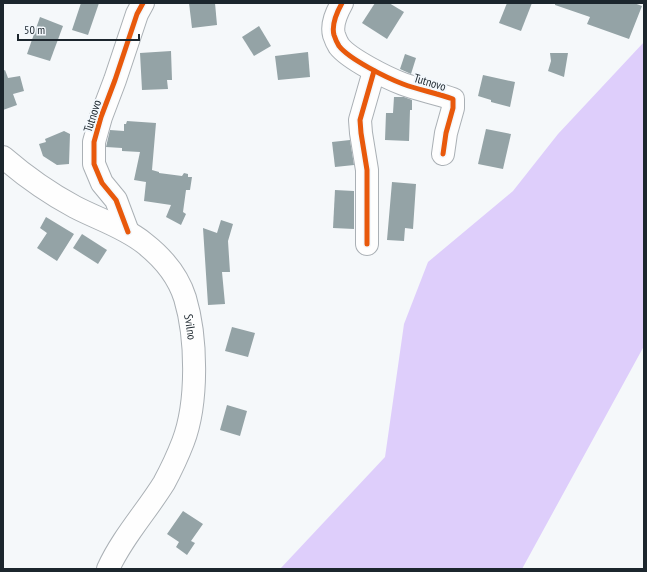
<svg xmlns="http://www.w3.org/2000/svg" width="647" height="572" font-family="'PT Sans Narrow',sans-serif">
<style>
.forest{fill:#decefb}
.building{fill:#94a3a6}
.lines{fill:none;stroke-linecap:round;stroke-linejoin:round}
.minor-casing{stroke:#aab0b5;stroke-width:24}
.major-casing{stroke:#aab0b5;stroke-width:24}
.minor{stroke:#fefefe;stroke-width:22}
.major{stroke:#fefefe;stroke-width:22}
.cycleway-casing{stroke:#f3f8fc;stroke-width:8}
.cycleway{stroke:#e8590c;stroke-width:5}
.labels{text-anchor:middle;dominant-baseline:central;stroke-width:4;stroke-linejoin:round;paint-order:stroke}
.street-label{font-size:12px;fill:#1c262d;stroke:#f3f8fc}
</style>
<rect width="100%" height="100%" fill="#f5f8fa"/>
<path class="forest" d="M644,42V346L522,569H280L385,457L404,324L428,262L513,191L558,134Z"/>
<g class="building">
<path d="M81,3H99L88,35L72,30Z"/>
<path d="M189,3H215L217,25L192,28Z"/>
<path d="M375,3H389L404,12L387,39L362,23Z"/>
<path d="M507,3H532L521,31L499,23Z"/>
<path d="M555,3H634L642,6L629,39L587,24L590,17L555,5Z"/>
<path d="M40,17L63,26L50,61L27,54Z"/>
<path d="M259,26L271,46L254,56L242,37Z"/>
<path d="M171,51L172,80H167L168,89L142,90L140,53Z"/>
<path d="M308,52L310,77L278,80L275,56Z"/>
<path d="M550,53H568L564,77L548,71L551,61Z"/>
<path d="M405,54L416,58L411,74L400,69Z"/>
<path d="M5,70L8,78L20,76L24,91L13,94L17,105L3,110V71Z"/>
<path d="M483,75L515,82L510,107L491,102V100L478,96Z"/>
<path d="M394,97H404L412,100V110H410L409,141L385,140L386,113H393Z"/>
<path d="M127,121L156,123L152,170L159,172V173L182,176L184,173L188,174V177H192L190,190H186L183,212L186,214L181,225L166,217L171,205L144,201L146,182L134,180L140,152L122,151V148L106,147L110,130L124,131V124H126Z"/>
<path d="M486,129L511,134L503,169L478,164Z"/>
<path d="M64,131L70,134L69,164L57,165L43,156L39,144L46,142L45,139Z"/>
<path d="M350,140L354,165L335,167L332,142Z"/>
<path d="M392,182L416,184L413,229L405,228L404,241L387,240Z"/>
<path d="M335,190L354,191V229L333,228Z"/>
<path d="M46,217L74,234L57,261L37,248L47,233L40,228Z"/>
<path d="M221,220L233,224L228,241L230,272H222L225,304L208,305L203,228L217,233Z"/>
<path d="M82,234L107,250L98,264L73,248Z"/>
<path d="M232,327L255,333L248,357L225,351Z"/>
<path d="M227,405L247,411L240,436L220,430Z"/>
<path d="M183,511L203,524L191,541L195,543L187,555L176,547L179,542L167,534Z"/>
</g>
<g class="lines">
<defs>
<g id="minor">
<path d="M342,3C337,12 331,24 334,35C335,38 337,43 339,46C349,59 387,78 403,84C419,90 436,93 453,99V108L446,133L443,154"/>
<path d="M128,232L116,200L102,183L94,164V142L101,117L115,80L137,14L143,3"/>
<path d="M367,244V170L361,133L360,120L374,71"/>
</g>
<g id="major">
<path id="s1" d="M3,157C25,176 49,193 75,207C98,219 124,227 144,243C162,257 178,276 185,298C197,338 198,403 183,442C178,455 171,470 164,483C146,512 122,538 108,569"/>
</g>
</defs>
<use href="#minor" class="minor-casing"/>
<use href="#major" class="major-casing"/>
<use href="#minor" class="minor"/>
<use href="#major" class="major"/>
<defs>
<g id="cycleway">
<path d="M342,3C337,12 331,24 334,35C335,38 337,43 339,46C349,59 387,78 403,84C419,90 436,93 453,99V108L446,133L443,154"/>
<path d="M128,232L116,200L102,183L94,164V142L101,117L115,80L137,14L143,3"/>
<path d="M367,244V170L361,133L360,120L374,71"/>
</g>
</defs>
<use href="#cycleway" class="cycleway-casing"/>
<use href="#cycleway" class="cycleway"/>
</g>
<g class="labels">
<g class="street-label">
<text transform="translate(430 82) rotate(17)">Tutnovo</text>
<text transform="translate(92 116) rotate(-72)">Tutnovo</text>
<text stroke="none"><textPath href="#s1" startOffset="265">Svilno</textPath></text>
</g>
</g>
<rect width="647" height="572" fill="none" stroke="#1c262d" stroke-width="8"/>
<path d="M18 34v6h121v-6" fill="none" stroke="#1c262d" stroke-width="2"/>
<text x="24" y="34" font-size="12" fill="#1c262d" stroke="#f3f8fc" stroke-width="3" paint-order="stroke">50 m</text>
</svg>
